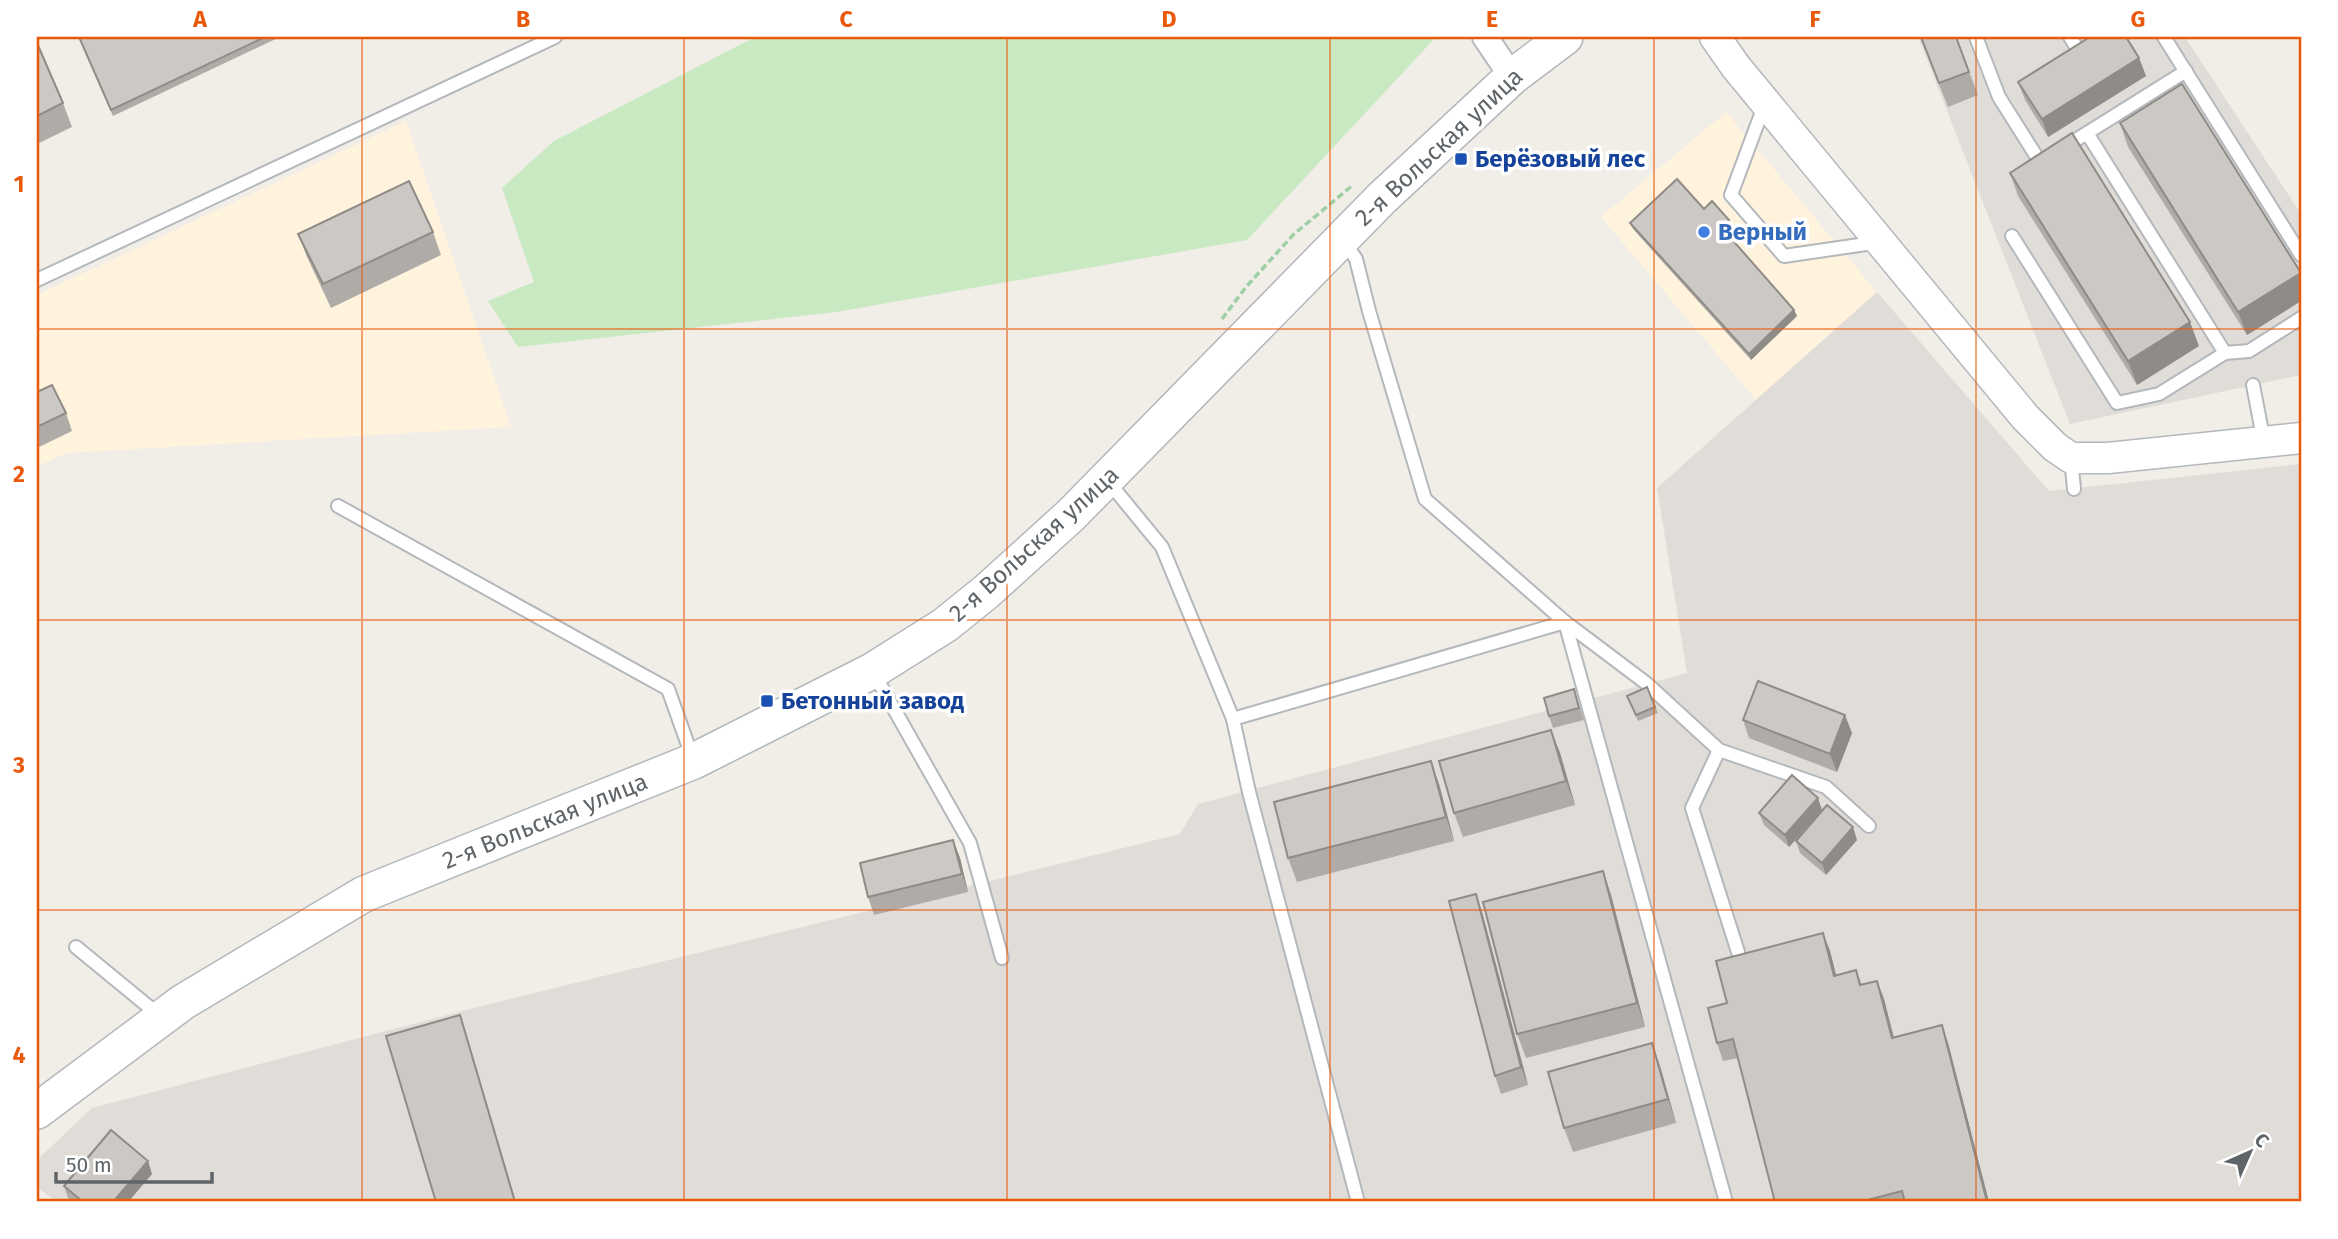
<svg xmlns="http://www.w3.org/2000/svg" width="2338" height="1239" font-family="'Fira Sans',sans-serif">
<style>
.commercial{fill:#fff3de}
.industrial{fill:#e0ddd9}
.green{fill:#c8e9c2}
.lines{fill:none;stroke-linecap:round;stroke-linejoin:round}
.service-casing{stroke:#b4b8bc;stroke-width:16}
.minor-casing{stroke:#b4b8bc;stroke-width:28}
.tertiary-casing{stroke:#b4b8bc;stroke-width:33}
.secondary-casing{stroke:#b3b8bc;stroke-width:38}
.path{stroke:#9ed0a5;stroke-width:3.5;stroke-dasharray:7 3.5;stroke-linecap:butt}
.service{stroke:#fff;stroke-width:12}
.minor{stroke:#fff;stroke-width:24}
.tertiary{stroke:#fff;stroke-width:30}
.secondary{stroke:#fff;stroke-width:35}
.wall{fill:#afaca8}
.shaded-wall{fill:#8f8c88}
.building{fill:#ccc8c3;stroke:#8f8c88;stroke-width:2}
.grid{fill:none;stroke:#e8590c;stroke-width:2;stroke-opacity:0.55}
.transit-dot{fill:#1a4fb4;stroke:#fff;stroke-width:2.5}
.shop-dot{fill:#3f7fe0;stroke:#fff;stroke-width:2.5}
.labels{text-anchor:middle;dominant-baseline:central;stroke-width:7;stroke-linejoin:round;paint-order:stroke}
.street-label{font-size:24px;fill:#5e6468;stroke:#fff}
.transit-label{font-size:24px;font-weight:bold;fill:#164399;stroke:#fff;text-anchor:start}
.shop-label{font-size:24px;font-weight:bold;fill:#366cbe;stroke:#fff;text-anchor:start}
.neatline{fill:none;stroke:#e8590c;stroke-width:2.5}
.grid-label{font-size:23px;text-anchor:middle;font-weight:bold;fill:#e8590c}
</style>
<rect width="100%" height="100%" fill="#f1ede7"/>
<g class="commercial">
<path d="M1726,112L1877,292L1756,400L1601,217Z"/>
<path d="M406,121L511,427L67,453L37,466V295Z"/>
</g>
<g class="industrial">
<path d="M1918,37H2185L2301,214V375L2070,424Z"/>
<path d="M1877,292L2049,491L2301,464V1202H57L37,1187V1160L92,1108L474,1008L1180,834L1198,804L1687,673L1657,488Z"/>
</g>
<path class="green" d="M755,37H1436L1247,240L836,312L518,347L488,301L534,282L502,188L554,141Z"/>
<g class="lines">
<defs>
<g id="service">
<path d="M1976,37L1999,97L2040,162L2047,158"/>
<path d="M2070,37L2077,48"/>
<path d="M2164,37L2301,255"/>
<path d="M1764,106L1731,195L1784,256L1880,242"/>
<path d="M2087,133L2225,353"/>
<path d="M2063,148L2186,71"/>
<path d="M2012,236L2117,403L2159,394L2225,353L2249,351L2301,318"/>
<path d="M1344,241L1356,259L1369,311L1425,499L1565,622L1726,1202"/>
<path d="M37,280L555,37"/>
<path d="M2253,385L2264,442"/>
<path d="M2071,458L2074,489"/>
<path d="M1107,480L1162,547L1233,719L1249,792L1358,1202"/>
<path d="M338,506L668,689L693,759"/>
<path d="M873,672L970,843L1002,958"/>
<path d="M1233,719L1565,622L1646,683L1719,750L1826,787L1869,826"/>
<path d="M1719,750L1692,808L1738,952"/>
<path d="M76,947L160,1016"/>
</g>
<path id="minor" d="M1485,37L1512,77"/>
<path id="tertiary" d="M1715,37L1736,67L2025,417L2055,447L2071,458H2108L2301,438"/>
<path id="secondary" d="M37,1111L183,1002L364,894L694,761L872,671L945,625L986,592L1071,515L1382,198L1512,77L1565,37"/>
</defs>
<use href="#service" class="service-casing"/>
<use href="#minor" class="minor-casing"/>
<use href="#tertiary" class="tertiary-casing"/>
<use href="#secondary" class="secondary-casing"/>
<path class="path" d="M1222,319L1246,287L1294,234L1353,185"/>
<use href="#service" class="service"/>
<use href="#minor" class="minor"/>
<use href="#tertiary" class="tertiary"/>
<use href="#secondary" class="secondary"/>
</g>
<g class="wall">
<path d="M79,37H280L113,116Z"/>
<path d="M1920,37H1956L1978,95L1948,107Z"/>
<path d="M37,43L63,103L72,127L37,144Z"/>
<path d="M2139,58L2146,76L2048,137L2025,100L2018,82Z"/>
<path d="M2120,123L2301,273V301L2247,335L2128,147Z"/>
<path d="M2010,173L2199,346L2137,385L2018,196Z"/>
<path d="M1704,209L1732,226L1725,232L1794,310L1797,316L1751,360L1633,229L1630,223Z"/>
<path d="M433,232L441,255L331,308L307,257L298,234Z"/>
<path d="M37,392L66,413L72,431L37,448Z"/>
<path d="M1647,687L1658,713L1638,721L1627,696Z"/>
<path d="M1574,689L1584,720L1553,728L1549,716Z"/>
<path d="M1743,720L1852,733L1837,772L1749,738Z"/>
<path d="M1551,730L1560,753L1575,805L1463,837L1454,813Z"/>
<path d="M1439,784L1454,841L1297,882L1288,858Z"/>
<path d="M1822,810L1857,840L1826,875L1800,853L1796,841L1815,818L1789,847L1764,825L1759,813Z"/>
<path d="M953,840L960,858L968,892L874,915L868,897Z"/>
<path d="M1603,871L1611,895L1645,1027L1526,1058L1517,1034Z"/>
<path d="M1476,894L1482,912L1528,1085L1501,1094L1495,1076Z"/>
<path d="M1823,933L1830,951L1836,975L1856,970L1862,985L1877,981L1884,999L1894,1037L1948,1043L1989,1202H1775L1738,1058L1723,1061L1717,1043L1727,1003Z"/>
<path d="M1660,1066L1676,1123L1573,1152L1564,1128Z"/>
<path d="M152,1174L128,1202H73L68,1198L64,1186Z"/>
</g>
<g class="shaded-wall">
<path d="M2139,58L2146,76L2048,137L2042,119Z"/>
<path d="M1729,220L1732,226L1724,234L1722,228Z"/>
<path d="M2301,273V301L2247,335L2238,312Z"/>
<path d="M1794,310L1797,316L1751,360L1749,354Z"/>
<path d="M2190,322L2199,346L2137,385L2128,361Z"/>
<path d="M1845,715L1852,733L1837,772L1830,754Z"/>
<path d="M1551,730L1560,753L1575,805L1566,781Z"/>
<path d="M1431,761L1439,784L1454,841L1446,817Z"/>
<path d="M1818,798L1822,810L1789,847L1785,835Z"/>
<path d="M1853,827L1857,840L1826,875L1822,863Z"/>
<path d="M953,840L960,858L968,892L962,874Z"/>
<path d="M1603,871L1611,895L1645,1027L1637,1003Z"/>
<path d="M1476,894L1482,912L1528,1085L1521,1067Z"/>
<path d="M1823,933L1830,951L1841,994L1834,976Z"/>
<path d="M1877,981L1884,999L1898,1056L1892,1038Z"/>
<path d="M460,1015L466,1033L516,1202H515Z"/>
<path d="M1942,1025L1948,1043L1989,1202H1987Z"/>
<path d="M1652,1043L1660,1066L1676,1123L1668,1099Z"/>
<path d="M148,1161L152,1174L128,1202H113Z"/>
</g>
<g class="building">
<path d="M79,37H265L111,110Z"/>
<path d="M1921,37H1956L1969,72L1939,83Z"/>
<path d="M2090,37H2126L2139,58L2042,119L2018,82Z"/>
<path d="M37,43L63,103L37,116Z"/>
<path d="M2182,84L2301,273L2238,312L2120,123Z"/>
<path d="M2072,133L2190,322L2128,361L2010,173Z"/>
<path d="M1677,179L1704,209L1712,201L1729,220L1722,228L1794,310L1749,354L1630,223Z"/>
<path d="M409,181L433,232L323,284L298,234Z"/>
<path d="M52,385L66,413L37,427V392Z"/>
<path d="M1758,681L1845,715L1830,754L1743,720Z"/>
<path d="M1647,687L1655,707L1636,715L1627,696Z"/>
<path d="M1574,689L1579,708L1549,716L1544,698Z"/>
<path d="M1551,730L1566,781L1454,813L1439,761Z"/>
<path d="M1431,761L1446,817L1288,858L1274,802Z"/>
<path d="M1792,775L1818,798L1785,835L1759,813Z"/>
<path d="M1827,805L1853,827L1822,863L1796,841Z"/>
<path d="M953,840L962,874L868,897L860,863Z"/>
<path d="M1603,871L1637,1003L1517,1034L1483,902Z"/>
<path d="M1476,894L1521,1067L1495,1076L1449,901Z"/>
<path d="M1823,933L1834,976L1856,970L1860,985L1877,981L1892,1038L1942,1025L1987,1202H1905L1902,1191L1860,1202H1775L1733,1039L1717,1043L1708,1008L1727,1003L1716,961Z"/>
<path d="M460,1015L515,1202H436L386,1036Z"/>
<path d="M1652,1043L1668,1099L1564,1128L1548,1072Z"/>
<path d="M111,1130L148,1161L113,1202H83L64,1186Z"/>
</g>
<path class="grid" d="M362,37V1202M684,37V1202M1007,37V1202M1330,37V1202M1654,37V1202M1976,37V1202M37,329H2301M37,620H2301M37,910H2301"/>
<g class="transit-dot">
<rect x="1454" y="152" width="14" height="14" rx="3.5"/>
<rect x="760" y="694" width="14" height="14" rx="3.5"/>
</g>
<circle class="shop-dot" cx="1704" cy="232" r="7"/>
<g class="labels">
<g class="street-label">
<text transform="translate(1439 147) rotate(-43)">2-я Вольская улица</text>
<text transform="translate(1034 544) rotate(-42)">2-я Вольская улица</text>
<text transform="translate(545 821) rotate(-22)">2-я Вольская улица</text>
</g>
<g class="transit-label">
<text x="1475" y="159">Берёзовый лес</text>
<text x="781" y="701">Бетонный завод</text>
</g>
<g class="shop-label">
<text x="1718" y="232">Верный</text>
</g>
</g>
<rect width="2338" height="1239" fill="none" stroke="#ffffff" stroke-width="77"/>
<g transform="translate(2250 1152) rotate(45)" stroke="#ffffff" stroke-width="5" paint-order="stroke">
<path d="M0-5L12 26L0 18L-12 26Z" fill="#5e6468"/>
<text y="-10" font-size="19" font-weight="bold" text-anchor="middle" fill="#5e6468">С</text>
</g>
<path d="M56 1172v10h156v-10" fill="none" stroke="#5e6468" stroke-width="3.5"/>
<text x="66" y="1172" font-size="21" fill="#5e6468" stroke="#ffffff" stroke-width="5" paint-order="stroke">50 m</text>
<rect x="38" y="38" width="2262" height="1162" class="neatline"/>
<g class="grid-label">
<text x="200" y="27">A</text>
<text x="523" y="27">B</text>
<text x="846" y="27">C</text>
<text x="1169" y="27">D</text>
<text x="1492" y="27">E</text>
<text x="1815" y="27">F</text>
<text x="2138" y="27">G</text>
<text x="19" y="192">1</text>
<text x="19" y="482">2</text>
<text x="19" y="773">3</text>
<text x="19" y="1063">4</text>
</g>
</svg>
